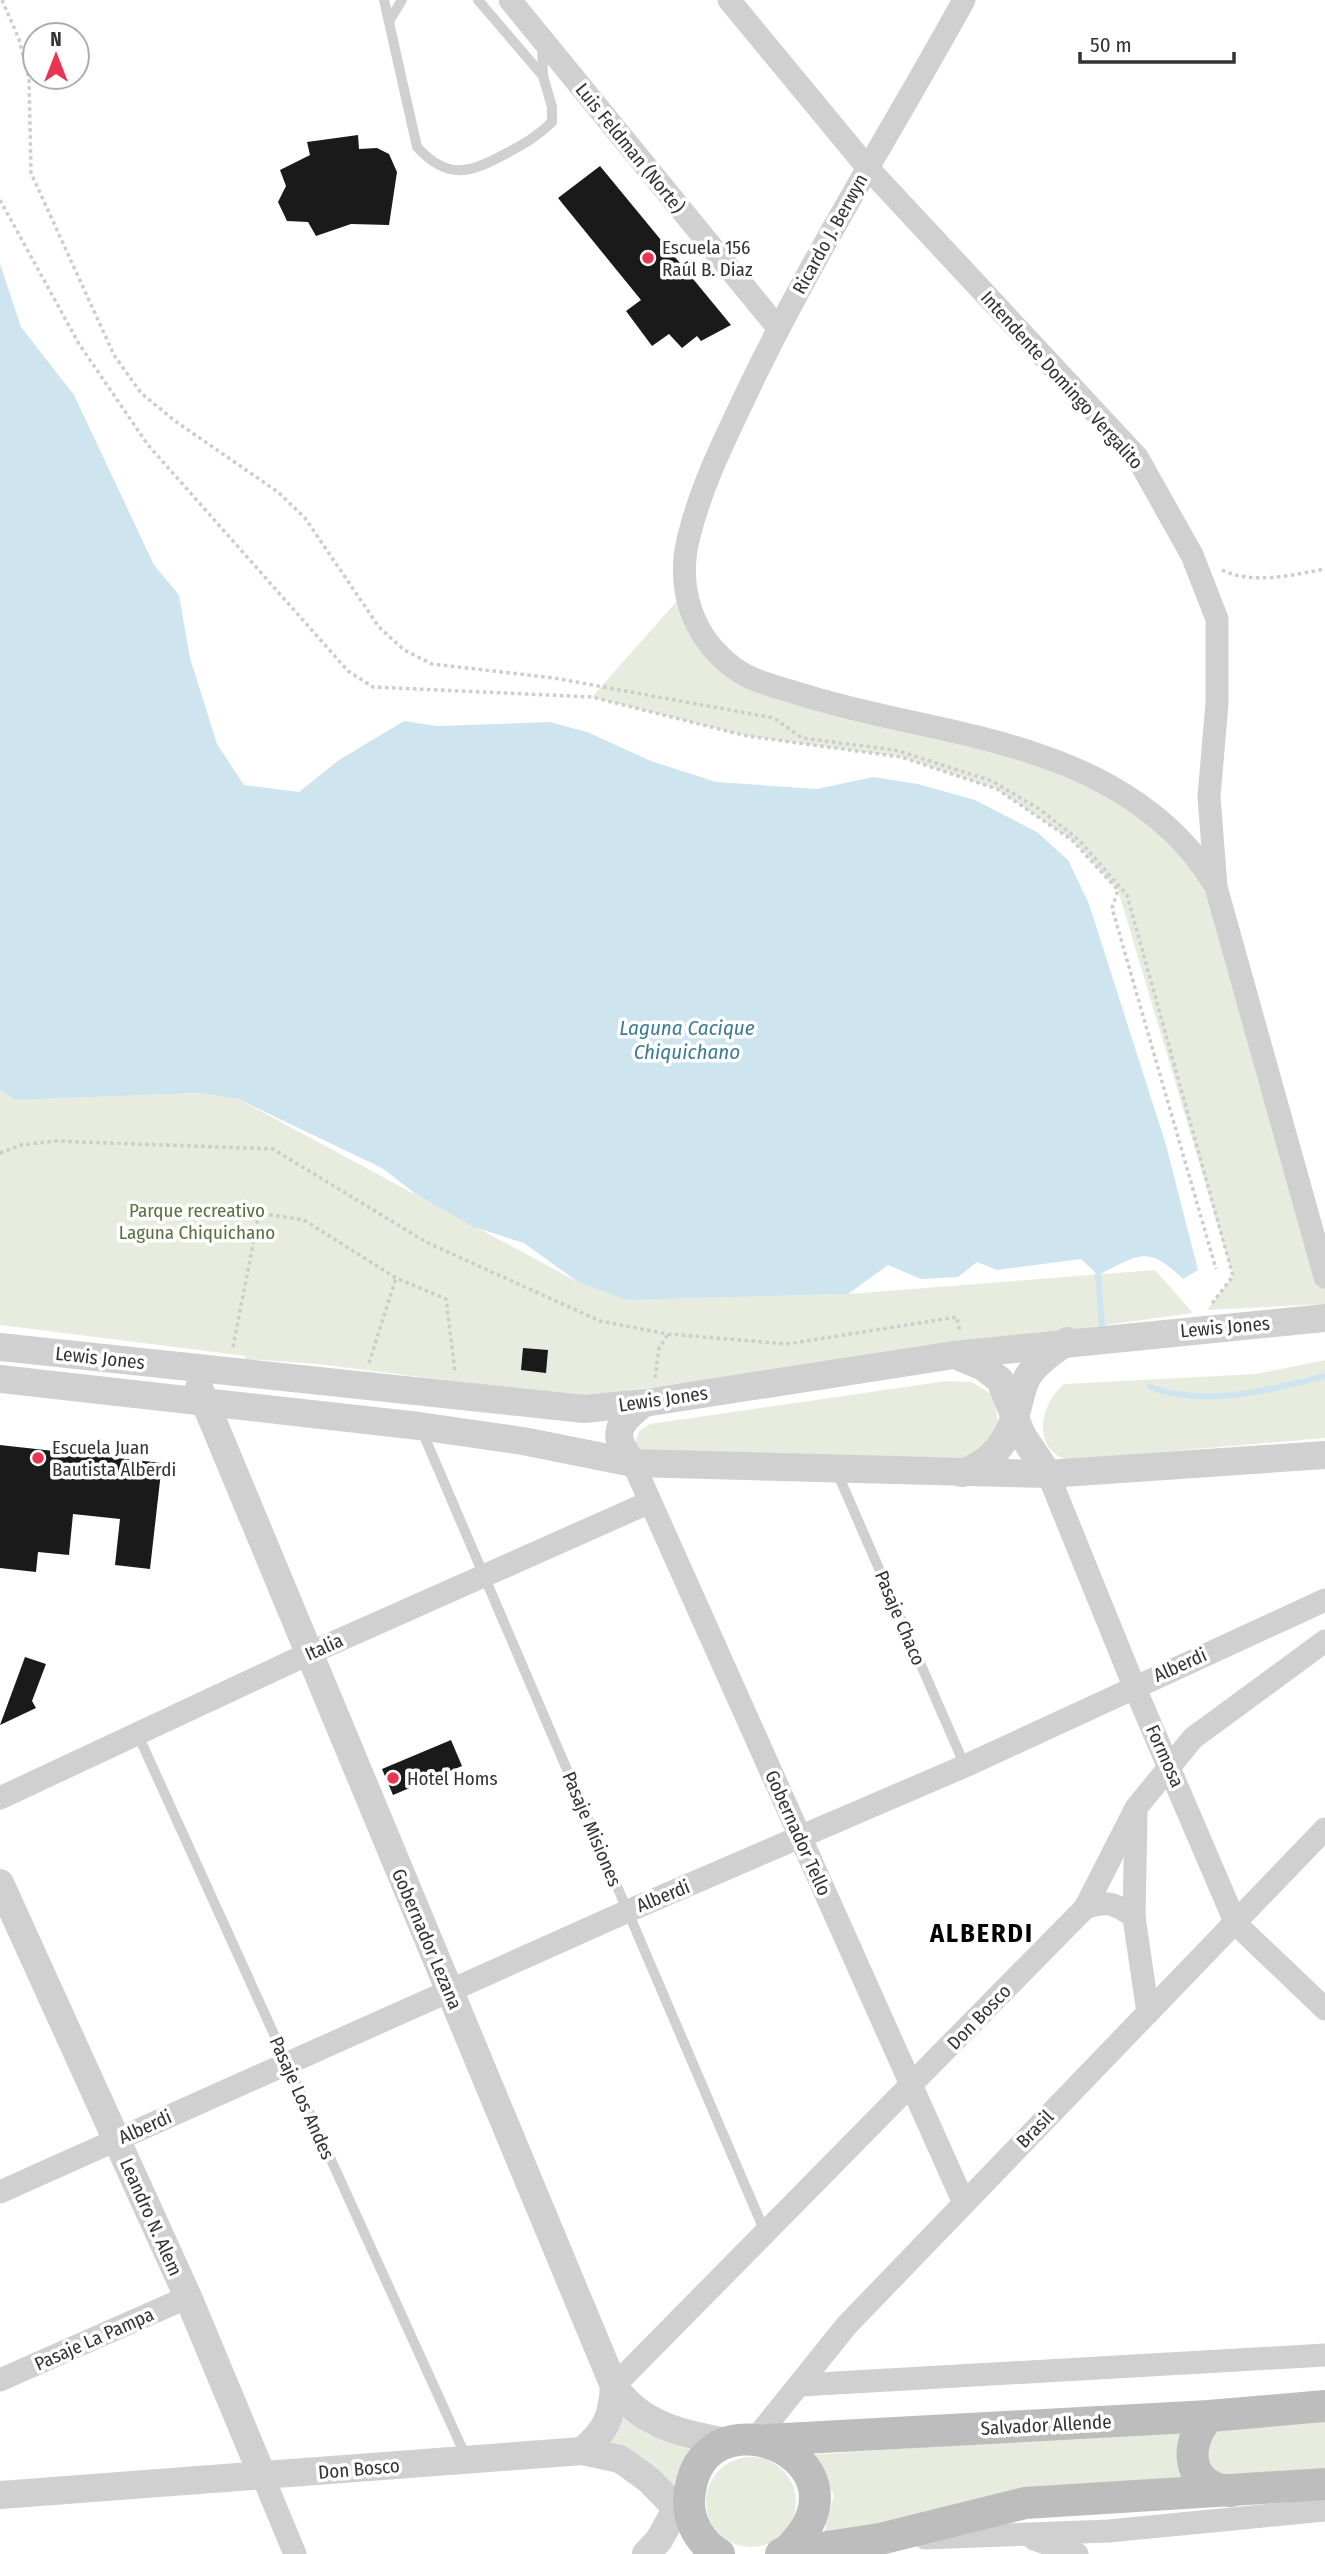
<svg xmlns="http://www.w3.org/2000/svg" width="1325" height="2554" font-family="'Fira Sans Condensed',sans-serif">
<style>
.green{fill:#e7ecdf}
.water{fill:#cee4ef}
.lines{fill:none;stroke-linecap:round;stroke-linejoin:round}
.stream{stroke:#cee4ef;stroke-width:6}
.building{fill:#1a1a1a}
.path{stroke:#cdcdcd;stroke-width:3.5;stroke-dasharray:3.5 3.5;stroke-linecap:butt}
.service{stroke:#d0d0d0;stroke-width:10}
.minor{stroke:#d0d0d0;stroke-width:23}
.tertiary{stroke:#d0d0d0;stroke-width:28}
.secondary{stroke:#bdbdbd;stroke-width:32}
.poi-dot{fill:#ea3550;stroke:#fff;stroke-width:2.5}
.labels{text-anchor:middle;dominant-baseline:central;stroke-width:7;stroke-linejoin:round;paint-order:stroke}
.street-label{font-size:19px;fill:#333;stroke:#fff}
.poi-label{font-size:19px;fill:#333;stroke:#fff;text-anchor:start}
.park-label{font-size:19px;fill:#5a713e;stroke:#fff}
.water-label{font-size:21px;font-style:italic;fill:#3d7c99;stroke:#fff}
.district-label{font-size:26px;font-weight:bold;letter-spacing:2px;fill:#000;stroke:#fff}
</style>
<rect width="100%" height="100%" fill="#fff"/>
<g class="green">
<path d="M685,592L735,669L1040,755L1195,852L1325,1252V1304L1207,1310L1233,1276L1118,890L1072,840L997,789L901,757L747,736L592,697Z"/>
<path d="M0,1090L15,1100L200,1093L238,1099L578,1282L626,1300L848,1294L1155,1270L1193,1313L579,1397L318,1364L245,1359L246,1356L0,1325Z"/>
<path d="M1325,1360V1438L1067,1460C1031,1448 1040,1404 1064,1384L1256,1374Z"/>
<path d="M947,1381L972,1382L993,1395C1000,1425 1002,1437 978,1458L639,1454L635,1444L639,1431L650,1424Z"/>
<path d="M620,2416L649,2435L702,2447L690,2455L672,2488L604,2445Z"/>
<path d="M1325,2419V2472L822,2540L834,2495L811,2455Z"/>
<circle cx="751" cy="2502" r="45"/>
</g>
<path class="water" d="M0,264L21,327L74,395L154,565L179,595L190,658L217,744L244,785L299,792L339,760L404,721L437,726L550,722L587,732L651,761L716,782L817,789L873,777L918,784L975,800L1037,832L1068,860L1089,904L1166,1145L1198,1270L1183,1279C1147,1244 1139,1255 1098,1275L1081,1259L997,1270L977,1262L958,1277L921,1279L888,1265L848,1294L626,1300L578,1282L524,1243L474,1227L417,1195L382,1168L238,1099L200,1093L15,1100L0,1090Z"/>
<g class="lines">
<g class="stream">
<path d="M1098,1275L1102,1327"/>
<path d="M1150,1387C1206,1408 1270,1390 1325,1376"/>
</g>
</g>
<g class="building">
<path d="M358,135L359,149L377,148L389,154L397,172L389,225L351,224L316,236L308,222L287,221L278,202L286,186L280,170L310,155L307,142Z"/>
<path d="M600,166L731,325L701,341L697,336L682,348L669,334L652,346L626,311L641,300L558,198Z"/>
<path d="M523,1348L548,1350L546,1373L521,1370Z"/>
<path d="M0,1445L162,1463L150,1569L115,1565L120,1519L73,1514L69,1555L38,1552L36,1572L0,1568Z"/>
<path d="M25,1657L46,1664L32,1701L36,1708L0,1725Z"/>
<path d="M451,1740L462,1766L393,1795L382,1769Z"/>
</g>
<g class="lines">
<g class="path">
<path d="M2,0L19,39L29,79L31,173L114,355L141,393L175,421L278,492L305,518L379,627L404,650L432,664L554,678L774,718L802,738L895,750L992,781L1039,809L1079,840L1127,895L1233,1276L1210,1306"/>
<path d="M0,200L79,344L148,445L348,671L373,687L592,697L747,736L901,757L997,789L1072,840L1118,890L1112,908L1216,1269"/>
<path d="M1222,570C1253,585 1292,575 1325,569"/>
<path d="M0,1153L21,1145L55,1141L273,1149L426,1242L600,1321L668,1334L787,1344L957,1317L960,1333"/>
<path d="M233,1347L259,1213L304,1220L396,1278L446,1299L455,1372"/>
<path d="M369,1363L396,1278"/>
<path d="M655,1378L659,1348L668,1334"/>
</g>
<g class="service">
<path d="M384,0L417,147C448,181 470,173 507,153C524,144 538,136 552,122V107L543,76L542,46"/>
<path d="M478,0L543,76"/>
<path d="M389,21L402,0"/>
<path d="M422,1431L765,2232"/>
<path d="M836,1470L965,1766"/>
<path d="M138,1735L467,2459"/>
</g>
<g class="minor">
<path d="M510,0L778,328"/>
<path d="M729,0L867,167L1137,457L1192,555L1217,619V703L1209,797L1216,887L1325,1277"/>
<path d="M964,0C893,129 814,253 750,386C727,435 702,483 689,536C676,586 691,636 734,668C753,682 778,687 800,694C878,719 961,728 1039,755C1108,778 1175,819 1213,882"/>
<path d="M633,1463L964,2203"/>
<path d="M1048,1474L1134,1686L1236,1924L1325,2009"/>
<path d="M0,1798L308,1654L650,1502"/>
<path d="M1136,1814L1134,1917L1148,2013"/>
<path d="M1085,1908C1106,1900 1115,1903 1134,1917"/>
<path d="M0,2192L628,1911L965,1766L1325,1600"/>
<path d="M0,2380L188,2297"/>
<path d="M801,2385L1325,2355"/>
<path d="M614,2386L1085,1908L1136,1808L1193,1738L1325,1641"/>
<path d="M756,2438L847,2325L1325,1829"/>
<path d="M263,2477L295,2554"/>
<path d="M925,2538L1109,2531L1325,2510"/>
<path d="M1034,2539L1077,2554"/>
</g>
<g class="tertiary">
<path d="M0,1347L584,1409L644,1403L954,1355L1325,1318"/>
<path d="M955,1355L983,1367L1000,1380L1022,1435L1048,1474"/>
<path d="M0,1379L419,1426L523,1441L633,1463L1048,1474L1325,1455"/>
<path d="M199,1388L614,2386C640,2425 683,2434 727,2442"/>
<path d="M633,1463C610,1434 617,1424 644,1403"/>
<path d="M962,1473C993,1462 1008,1441 1017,1410C1020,1400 1022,1387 1027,1378C1036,1362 1053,1352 1067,1341"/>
<path d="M0,1883L188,2297L263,2477"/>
<path d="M582,2451C606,2431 612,2418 614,2386"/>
<path d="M0,2495L582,2451L620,2459L649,2480L693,2525"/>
<path d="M646,2554L659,2540L684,2495"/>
</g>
<g class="secondary">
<path d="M1209,2416C1183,2444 1186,2488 1231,2491"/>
<path d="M767,2440L1209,2416L1325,2406"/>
<path d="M719,2554C701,2544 688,2521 689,2501C695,2380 886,2459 786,2552"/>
<path d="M781,2554L880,2539L1025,2503L1325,2484"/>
</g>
</g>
<g class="poi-dot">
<circle cx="648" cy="258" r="7"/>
<circle cx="38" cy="1458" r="7"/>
<circle cx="393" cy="1778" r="7"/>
</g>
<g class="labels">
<g class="street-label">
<text transform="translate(630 148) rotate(51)">Luis Feldman (Norte)</text>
<text transform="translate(830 234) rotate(-61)">Ricardo J. Berwyn</text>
<text transform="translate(1062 380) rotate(48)">Intendente Domingo Vergalito</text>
<text transform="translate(1225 1327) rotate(-5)">Lewis Jones</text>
<text transform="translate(100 1358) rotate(6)">Lewis Jones</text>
<text transform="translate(663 1399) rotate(-8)">Lewis Jones</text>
<text transform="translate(900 1618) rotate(67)">Pasaje Chaco</text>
<text transform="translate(324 1647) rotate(-24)">Italia</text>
<text transform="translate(1180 1665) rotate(-24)">Alberdi</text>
<text transform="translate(1165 1756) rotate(66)">Formosa</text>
<text transform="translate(592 1829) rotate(67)">Pasaje Misiones</text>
<text transform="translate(798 1833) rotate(66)">Gobernador Tello</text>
<text transform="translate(663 1896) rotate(-22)">Alberdi</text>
<text transform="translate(427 1939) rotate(67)">Gobernador Lezana</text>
<text transform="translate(979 2017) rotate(-46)">Don Bosco</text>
<text transform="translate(302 2098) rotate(66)">Pasaje Los Andes</text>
<text transform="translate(145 2127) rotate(-24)">Alberdi</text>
<text transform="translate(1035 2129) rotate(-46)">Brasil</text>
<text transform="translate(151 2217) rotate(66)">Leandro N. Alem</text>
<text transform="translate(94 2339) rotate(-24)">Pasaje La Pampa</text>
<text transform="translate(1046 2425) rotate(-3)">Salvador Allende</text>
<text transform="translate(359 2469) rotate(-5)">Don Bosco</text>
</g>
<g class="poi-label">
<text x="662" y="247">Escuela 156<tspan x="662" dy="22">Raúl B. Diaz</tspan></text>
<text x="52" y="1447">Escuela Juan<tspan x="52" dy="22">Bautista Alberdi</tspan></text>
<text x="407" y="1778">Hotel Homs</text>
</g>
<g class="park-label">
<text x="197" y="1210">Parque recreativo<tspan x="197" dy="22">Laguna Chiquichano</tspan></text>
</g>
<g class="water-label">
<text x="687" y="1028">Laguna Cacique<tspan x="687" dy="24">Chiquichano</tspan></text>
</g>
<g class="district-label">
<text x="982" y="1933">ALBERDI</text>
</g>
</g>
<g transform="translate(56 56)"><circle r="33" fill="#ffffff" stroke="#adadad" stroke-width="2"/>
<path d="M0-5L12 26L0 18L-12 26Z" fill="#ea3550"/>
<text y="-10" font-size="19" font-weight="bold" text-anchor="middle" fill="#333333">N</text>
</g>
<path d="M1080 52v10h154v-10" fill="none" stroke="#333333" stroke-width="3.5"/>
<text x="1090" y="52" font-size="21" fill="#333333" stroke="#ffffff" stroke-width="5" paint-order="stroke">50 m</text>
</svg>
